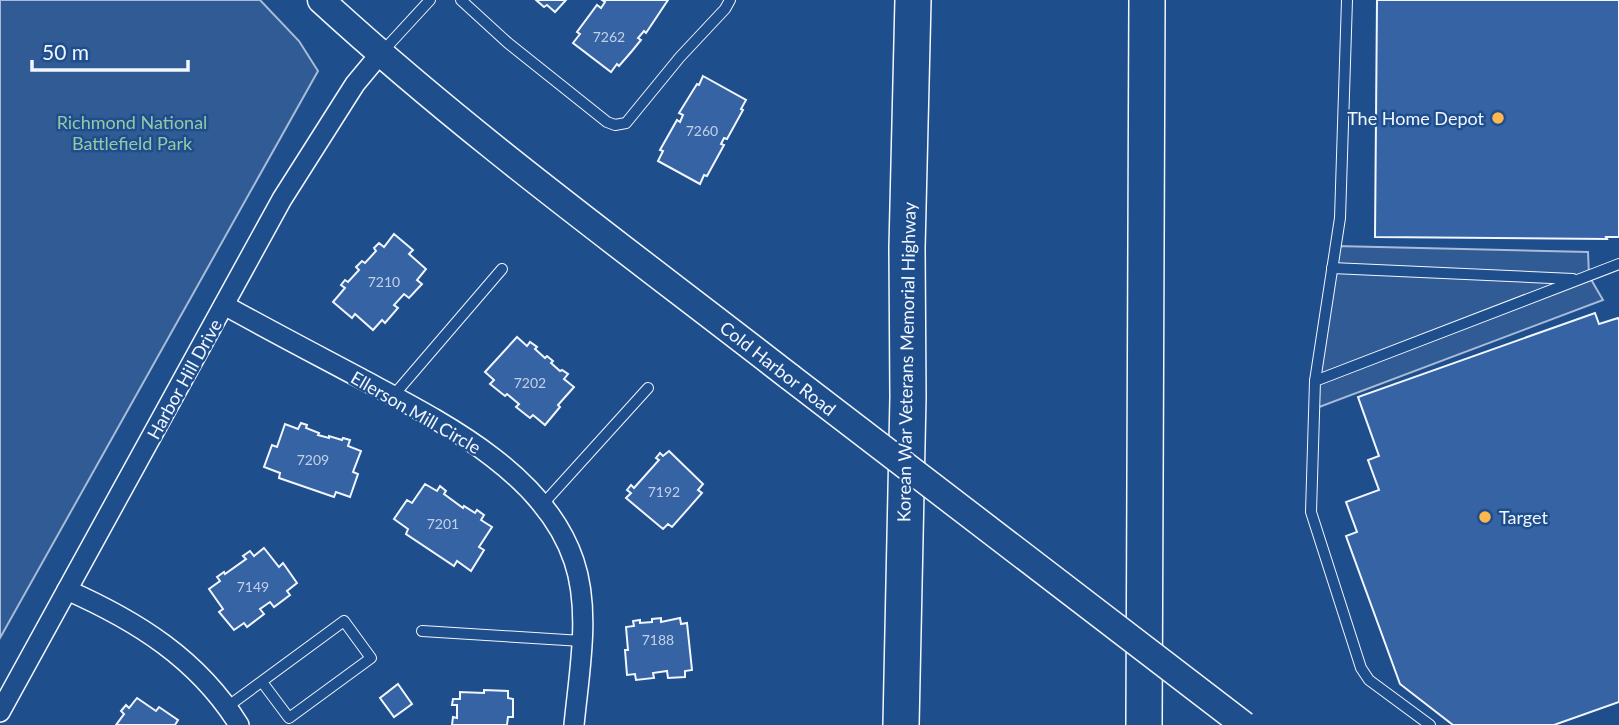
<svg xmlns="http://www.w3.org/2000/svg" width="1619" height="725" font-family="Lato,sans-serif">
<style>
.built{fill:#305b95;stroke:#a8bbd7;stroke-width:2}
.building{fill:#3563a3;stroke:#f2f6ff;stroke-width:2}
.lines{fill:none;stroke-linecap:round;stroke-linejoin:round}
.service-casing{stroke:#f2f6ff;stroke-width:12}
.minor-casing{stroke:#f2f6ff;stroke-width:22}
.secondary-casing{stroke:#f2f6ff;stroke-width:29}
.motorway-casing{stroke:#f2f6ff;stroke-width:38}
.service{stroke:#1f4e8c;stroke-width:10}
.minor{stroke:#1f4e8c;stroke-width:19}
.secondary{stroke:#1f4e8c;stroke-width:26}
.motorway{stroke:#1f4e8c;stroke-width:35}
.secondary-bridge-casing{stroke:#f2f6ff;stroke-width:29;stroke-linecap:butt}
.secondary-bridge{stroke:#1f4e8c;stroke-width:26}
.poi-dot{fill:#ffb74d;stroke:#1f4e8c;stroke-width:2.5}
.labels{text-anchor:middle;dominant-baseline:central;stroke-width:5;stroke-linejoin:round;paint-order:stroke}
.number-label{font-size:14px;fill:#c3d1e8}
.poi-label{font-size:18px;fill:#f2f6ff;stroke:#1f4e8c;text-anchor:end}
.park-label{font-size:18px;fill:#97c8a6;stroke:#1f4e8c}
.street-label{font-size:18px;fill:#f2f6ff;stroke:#1f4e8c}
</style>
<rect width="100%" height="100%" fill="#1f4e8c"/>
<g class="built">
<path d="M0,0H260L299,41L318,71L0,638Z"/>
<path d="M1336,246L1588,252L1589,276L1603,300L1314,409Z"/>
</g>
<g class="building">
<path d="M536,0H566L555,12L547,5L544,7Z"/>
<path d="M602,0H668L646,33L644,31L638,38L641,40L632,51L619,66L617,64L611,72L573,43L580,34L577,32L597,5L601,8L605,2Z"/>
<path d="M1377,0H1619V237H1606L1607,239L1375,237Z"/>
<path d="M703,76L746,100L741,109L743,110L727,139L724,138L721,144L724,145L707,176L704,175L700,184L658,161L663,151L660,150L677,120L680,122L683,115L679,113L697,84L699,85Z"/>
<path d="M394,234L413,250L409,254L426,269L417,280L422,284L409,298L404,294L394,305L398,308L385,323L382,320L373,330L355,314L352,318L333,302L345,288L341,285L345,280L348,282L359,270L356,267L362,261L365,263L376,251L374,248L379,243L384,247Z"/>
<path d="M1595,313L1599,324L1618,318L1619,320V702L1554,725H1453L1400,684L1346,536L1357,532L1346,502L1379,490L1368,460L1379,456L1358,397Z"/>
<path d="M517,337L527,346L530,342L537,347L535,349L545,358L547,356L553,361L551,363L560,371L562,370L568,374L564,379L574,387L558,405L560,407L545,425L533,415L530,418L516,407L519,404L507,394L505,396L490,384L494,380L485,372Z"/>
<path d="M301,423L307,425L306,428L319,433L318,435L329,438V436L342,440L343,438L350,440L348,446L361,451L353,472L358,474L350,497L336,492L334,497L279,478L280,473L264,467L272,445L277,447L285,424L298,429Z"/>
<path d="M669,451L703,484L698,490L702,493L672,527L668,524L663,529L626,498L631,493L627,490L631,485L634,488L659,460L656,458L660,453L663,456Z"/>
<path d="M425,484L437,491L440,486L446,491L444,494L463,508L464,506L475,513L477,510L484,515L481,520L492,527L479,547L484,550L471,571L457,561L454,566L406,534L408,529L394,519L407,500L412,503Z"/>
<path d="M264,548L279,567L283,563L297,583L287,591L290,595L274,607L270,602L260,609L264,614L247,627L244,623L234,630L219,612L223,609L209,589L220,581L217,577L224,572L225,574L246,559L243,556L250,551L254,556Z"/>
<path d="M661,618V622L680,618L681,624L687,623L692,670L685,671V677L668,678L667,671L653,673L654,678L636,680L635,674L627,675L625,650H628L626,627L634,626L633,621L640,620V623L652,622V619Z"/>
<path d="M398,684L412,704L394,717L380,698Z"/>
<path d="M484,690L508,691V698L513,699V717H508L507,725H452L453,717L457,718V705H452L453,699H460V692L484,693Z"/>
<path d="M137,698L156,711L159,707L178,720L175,725H116L124,714L121,711L126,705L129,708Z"/>
</g>
<g class="lines">
<defs>
<g id="service">
<path d="M461,0L508,43L607,122L615,125L626,123L680,57L725,9L730,0"/>
<path d="M383,51L430,0"/>
<path d="M1332,268L1573,279"/>
<path d="M1315,381L1340,218L1347,0"/>
<path d="M393,396L502,269"/>
<path d="M543,504L648,388"/>
<path d="M422,631L582,641"/>
<path d="M227,707L344,621L371,658L289,718L262,682"/>
<path d="M1430,725L1369,680L1361,668L1311,512L1315,381L1619,264"/>
</g>
<g id="minor">
<path d="M224,305C269,330 315,354 360,378C438,420 544,471 574,561C591,611 579,673 574,725"/>
<path d="M67,590C137,621 198,659 239,725"/>
<path d="M0,712L282,199L355,84L380,54"/>
</g>
<path id="secondary" d="M321,0C469,136 632,254 790,377"/>
<g id="motorway">
<path d="M901,725L908,397L907,248L913,0"/>
<path d="M1144,725L1147,0"/>
</g>
</defs>
<use href="#service" class="service-casing"/>
<use href="#minor" class="minor-casing"/>
<use href="#secondary" class="secondary-casing"/>
<use href="#motorway" class="motorway-casing"/>
<use href="#service" class="service"/>
<use href="#minor" class="minor"/>
<use href="#secondary" class="secondary"/>
<use href="#motorway" class="motorway"/>
<defs>
<path id="secondary-bridge" d="M790,377L1244,725"/>
</defs>
<use href="#secondary-bridge" class="secondary-bridge-casing"/>
<use href="#secondary-bridge" class="secondary-bridge"/>
</g>
<g class="poi-dot">
<circle cx="1498" cy="118" r="7"/>
<circle cx="1485" cy="517" r="7"/>
</g>
<g class="labels">
<g class="number-label">
<text x="609" y="36">7262</text>
<text x="702" y="130">7260</text>
<text x="384" y="281">7210</text>
<text x="530" y="382">7202</text>
<text x="313" y="459">7209</text>
<text x="664" y="491">7192</text>
<text x="443" y="523">7201</text>
<text x="253" y="586">7149</text>
<text x="658" y="639">7188</text>
</g>
<g class="poi-label">
<text x="1484" y="118">The Home Depot</text>
<text x="1499" y="517" text-anchor="start">Target</text>
</g>
<g class="park-label">
<text x="132" y="122">Richmond National<tspan x="132" dy="21">Battlefield Park</tspan></text>
</g>
<g class="street-label">
<text transform="translate(906 362) rotate(-89)">Korean War Veterans Memorial Highway</text>
<text transform="translate(778 368) rotate(38)">Cold Harbor Road</text>
<text transform="translate(184 379) rotate(-61)">Harbor Hill Drive</text>
<text transform="translate(416 412) rotate(30)">Ellerson Mill Circle</text>
</g>
</g>
<path d="M32 60v10h156v-10" fill="none" stroke="#f2f6ff" stroke-width="3.5"/>
<text x="42" y="60" font-size="21" fill="#f2f6ff" stroke="#1f4e8c" stroke-width="5" paint-order="stroke">50 m</text>
</svg>
